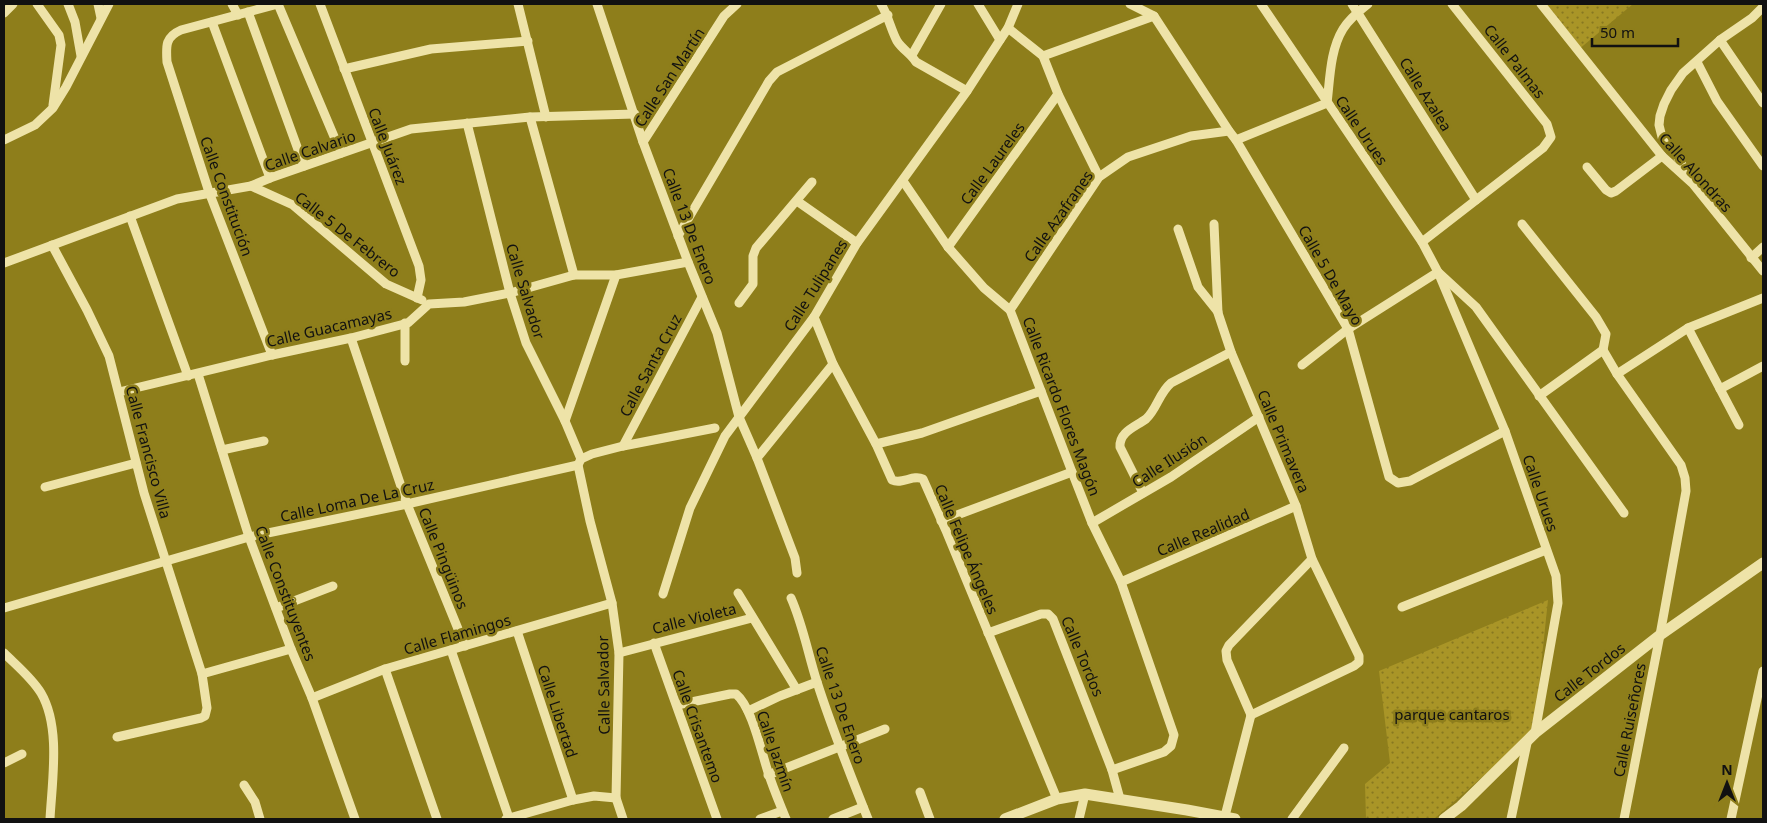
<svg xmlns="http://www.w3.org/2000/svg" width="1767" height="823" font-family="'Noto Sans',sans-serif">
<style>
.grass{fill:url(#grass-dots)}
.lines{fill:none;stroke-linecap:round;stroke-linejoin:round}
.minor{stroke:#eee3a8;stroke-width:9}
.tertiary{stroke:#eee3a8;stroke-width:11}
.labels{text-anchor:middle;dominant-baseline:central;stroke-width:5;stroke-linejoin:round;paint-order:stroke}
.street-label{font-size:15px;fill:#111;stroke:#8e7e1b}
.park-label{font-size:15px;fill:#111;stroke:#8e7e1b}
</style>
<defs>
<pattern id="grass-dots" width="8" height="8" patternUnits="userSpaceOnUse" patternTransform="scale(1.25)"><rect width="8" height="8" fill="#a99527"/><path d="M2 2h.1M6 6h.1" fill="none" stroke="#887820" stroke-width="1.8" stroke-linecap="round"/></pattern>
</defs>
<rect width="100%" height="100%" fill="#8e7e1b"/>
<g class="grass">
<path d="M1542,4H1633L1578,50Z"/>
<path d="M1548,600L1534,732L1434,819H1366L1365,784L1390,763L1379,671Z"/>
</g>
<g class="lines">
<g class="minor">
<path d="M37,4L59,35L61,45L53,105"/>
<path d="M68,4L75,22L81,56"/>
<path d="M98,4L101,18"/>
<path d="M232,4L238,15"/>
<path d="M278,4L341,153"/>
<path d="M320,4L419,266L421,280L417,298"/>
<path d="M518,4L546,117"/>
<path d="M597,4L643,142L688,262L717,333L739,417L757,458L795,558L797,573"/>
<path d="M881,4C888,15 891,30 897,41C902,49 911,54 916,62L967,91"/>
<path d="M978,4L1000,40"/>
<path d="M1130,4L1154,16L1229,131L1236,140L1348,329L1389,477L1398,483L1410,481L1505,431"/>
<path d="M1261,4L1422,242L1438,272L1505,431L1556,576L1558,603L1535,733"/>
<path d="M1352,4L1476,200"/>
<path d="M1541,4L1662,156L1693,184L1763,271"/>
<path d="M248,12L304,166"/>
<path d="M4,13L13,4"/>
<path d="M212,22L270,178"/>
<path d="M1008,28L1043,56L1058,94L1099,177"/>
<path d="M1720,40L1763,103"/>
<path d="M912,55L941,4"/>
<path d="M1043,56L1154,16"/>
<path d="M1697,62L1717,101L1763,166"/>
<path d="M344,69L431,49L528,41"/>
<path d="M530,117L574,275"/>
<path d="M467,123L510,293L526,343L565,421L581,459"/>
<path d="M4,140L35,125L53,108L66,87L109,4"/>
<path d="M1236,140L1327,103C1330,79 1330,50 1343,29C1349,19 1359,11 1368,4"/>
<path d="M643,142L724,16L737,4"/>
<path d="M1587,167L1606,190L1611,193L1616,191L1662,156"/>
<path d="M1689,177L1677,156L1662,137L1659,125L1660,116L1664,104L1671,90L1683,73L1720,40L1752,18L1763,7"/>
<path d="M903,181L948,247L984,288L1010,310L1072,472L1092,523L1121,582L1174,735L1171,746L1164,752L1112,770"/>
<path d="M251,186L293,205L386,284L422,300"/>
<path d="M797,201L857,243"/>
<path d="M130,216L188,376"/>
<path d="M1214,224L1218,313L1231,352L1296,506L1312,559L1359,656V662L1354,666L1251,715"/>
<path d="M1522,224L1596,317L1606,334L1603,350"/>
<path d="M1178,229L1198,287L1218,312"/>
<path d="M678,236L769,81L777,72L888,15"/>
<path d="M1422,242L1543,148L1551,137L1547,124L1452,4"/>
<path d="M52,245L87,310L109,356L144,493L202,674L207,708L205,716L201,718L117,737"/>
<path d="M948,247L1058,94"/>
<path d="M1751,258L1763,247"/>
<path d="M4,263L177,199L251,186L270,178L411,129L530,117L635,114"/>
<path d="M739,303L753,284V256L756,248L812,182"/>
<path d="M1010,310L1099,177L1128,157L1191,136L1229,131"/>
<path d="M814,317L833,364L876,444L892,480C902,485 913,474 923,479L947,533L1057,799"/>
<path d="M1688,328L1739,425"/>
<path d="M351,338L407,504L465,646"/>
<path d="M1603,350L1617,374L1681,465L1685,478L1686,491L1660,635L1624,819"/>
<path d="M272,355L209,192L167,62C166,46 165,37 181,30L278,4"/>
<path d="M405,361V323"/>
<path d="M1302,365L1348,329L1438,272L1476,307L1624,513"/>
<path d="M198,374L249,537L291,649L312,698L355,819"/>
<path d="M1617,374L1688,328L1763,298"/>
<path d="M1720,389L1763,366"/>
<path d="M119,392L272,355L351,338L408,323L429,304L464,302L510,293L574,275H616L688,262"/>
<path d="M1539,396L1603,350"/>
<path d="M565,421L616,275"/>
<path d="M876,444L922,433L1041,391"/>
<path d="M623,446L702,297"/>
<path d="M222,450L264,441"/>
<path d="M757,458L833,364"/>
<path d="M578,465L590,521L612,603L619,653L616,798L623,819"/>
<path d="M45,487L136,463"/>
<path d="M1143,493L1120,447C1119,432 1135,427 1146,419C1157,409 1159,393 1171,383L1231,352"/>
<path d="M941,521L1072,472"/>
<path d="M1092,523L1171,477L1259,417"/>
<path d="M1121,582L1296,506"/>
<path d="M738,593L797,690"/>
<path d="M663,594L690,508L725,436L814,317L857,243L967,91L1000,40L1008,28L1018,4"/>
<path d="M791,598C803,625 808,654 817,682C832,729 850,774 868,819"/>
<path d="M1402,607L1546,550"/>
<path d="M4,608L249,537L407,504L578,465L581,459L592,454L623,446L715,428"/>
<path d="M276,608L333,586"/>
<path d="M517,631L573,800"/>
<path d="M988,633L1041,614H1048L1053,619L1112,770L1120,799"/>
<path d="M654,643L717,819"/>
<path d="M451,650L509,818"/>
<path d="M4,653C16,665 32,678 41,693C61,727 52,781 50,819"/>
<path d="M619,653L752,618"/>
<path d="M385,669L437,819"/>
<path d="M202,674L291,649"/>
<path d="M312,698L385,669L612,603"/>
<path d="M677,705L730,694H736C752,707 761,751 768,772C773,788 780,804 786,819"/>
<path d="M748,711L780,696L817,682"/>
<path d="M1251,715L1227,660L1226,651L1229,645L1312,559"/>
<path d="M4,763L22,754"/>
<path d="M768,775L885,729"/>
<path d="M244,785L255,802L260,819"/>
<path d="M920,792L930,819"/>
<path d="M1225,816L1251,715"/>
<path d="M506,819L573,800L594,796L616,798"/>
<path d="M760,819L782,811"/>
<path d="M833,819L863,807"/>
<path d="M1079,819L1085,794"/>
<path d="M1292,819L1344,748"/>
<path d="M1511,819L1527,743"/>
<path d="M1731,819L1763,671"/>
</g>
<g class="tertiary">
<path d="M1005,819L1057,799L1085,794L1187,810L1235,819"/>
<path d="M1444,819L1461,806L1535,733L1660,635L1763,563"/>
</g>
</g>
<g class="labels">
<g class="street-label">
<text transform="translate(1515 61) rotate(52)">Calle Palmas</text>
<text transform="translate(669 77) rotate(-57)">Calle San Martín</text>
<text transform="translate(1426 94) rotate(58)">Calle Azalea</text>
<text transform="translate(1362 130) rotate(56)">Calle Urues</text>
<text transform="translate(388 146) rotate(69)">Calle Juárez</text>
<text transform="translate(310 150) rotate(-19)">Calle Calvario</text>
<text transform="translate(992 163) rotate(-54)">Calle Laureles</text>
<text transform="translate(1696 172) rotate(48)">Calle Alondras</text>
<text transform="translate(227 196) rotate(70)">Calle Constitución</text>
<text transform="translate(1058 216) rotate(-55)">Calle Azafranes</text>
<text transform="translate(690 226) rotate(69)">Calle 13 De Enero</text>
<text transform="translate(348 234) rotate(38)">Calle 5 De Febrero</text>
<text transform="translate(1331 275) rotate(60)">Calle 5 De Mayo</text>
<text transform="translate(815 285) rotate(-58)">Calle Tulipanes</text>
<text transform="translate(526 291) rotate(73)">Calle Salvador</text>
<text transform="translate(329 327) rotate(-13)">Calle Guacamayas</text>
<text transform="translate(650 365) rotate(-62)">Calle Santa Cruz</text>
<text transform="translate(1062 406) rotate(69)">Calle Ricardo Flores Magón</text>
<text transform="translate(1284 441) rotate(67)">Calle Primavera</text>
<text transform="translate(149 452) rotate(75)">Calle Francisco Villa</text>
<text transform="translate(1169 460) rotate(-33)">Calle Ilusión</text>
<text transform="translate(1541 493) rotate(71)">Calle Urues</text>
<text transform="translate(357 500) rotate(-12)">Calle Loma De La Cruz</text>
<text transform="translate(1203 532) rotate(-23)">Calle Realidad</text>
<text transform="translate(967 549) rotate(67)">Calle Felipe Ángeles</text>
<text transform="translate(444 558) rotate(68)">Calle Pingüinos</text>
<text transform="translate(286 593) rotate(69)">Calle Constituyentes</text>
<text transform="translate(694 618) rotate(-14)">Calle Violeta</text>
<text transform="translate(457 634) rotate(-16)">Calle Flamingos</text>
<text transform="translate(1083 656) rotate(67)">Calle Tordos</text>
<text transform="translate(1589 672) rotate(-38)">Calle Tordos</text>
<text transform="translate(603 685) rotate(-91)">Calle Salvador</text>
<text transform="translate(841 705) rotate(71)">Calle 13 De Enero</text>
<text transform="translate(558 711) rotate(72)">Calle Libertad</text>
<text transform="translate(1629 720) rotate(-79)">Calle Ruiseñores</text>
<text transform="translate(698 726) rotate(70)">Calle Crisantemo</text>
<text transform="translate(776 751) rotate(71)">Calle Jazmín</text>
</g>
<g class="park-label">
<text x="1452" y="714">parque cantaros</text>
</g>
</g>
<rect width="1767" height="823" fill="none" stroke="#111111" stroke-width="10"/>
<g transform="translate(1727 783)" stroke="#8e7e1b" stroke-width="4" paint-order="stroke">
<path d="M0-4L9 19L0 12L-9 19Z" fill="#111111"/>
<text y="-8" font-size="14" font-weight="bold" text-anchor="middle" fill="#111111">N</text>
</g>
<path d="M1592 38v8h86v-8" fill="none" stroke="#111111" stroke-width="2.5"/>
<text x="1600" y="38" font-size="15" fill="#111111" stroke="#8e7e1b" stroke-width="4" paint-order="stroke">50 m</text>
</svg>
